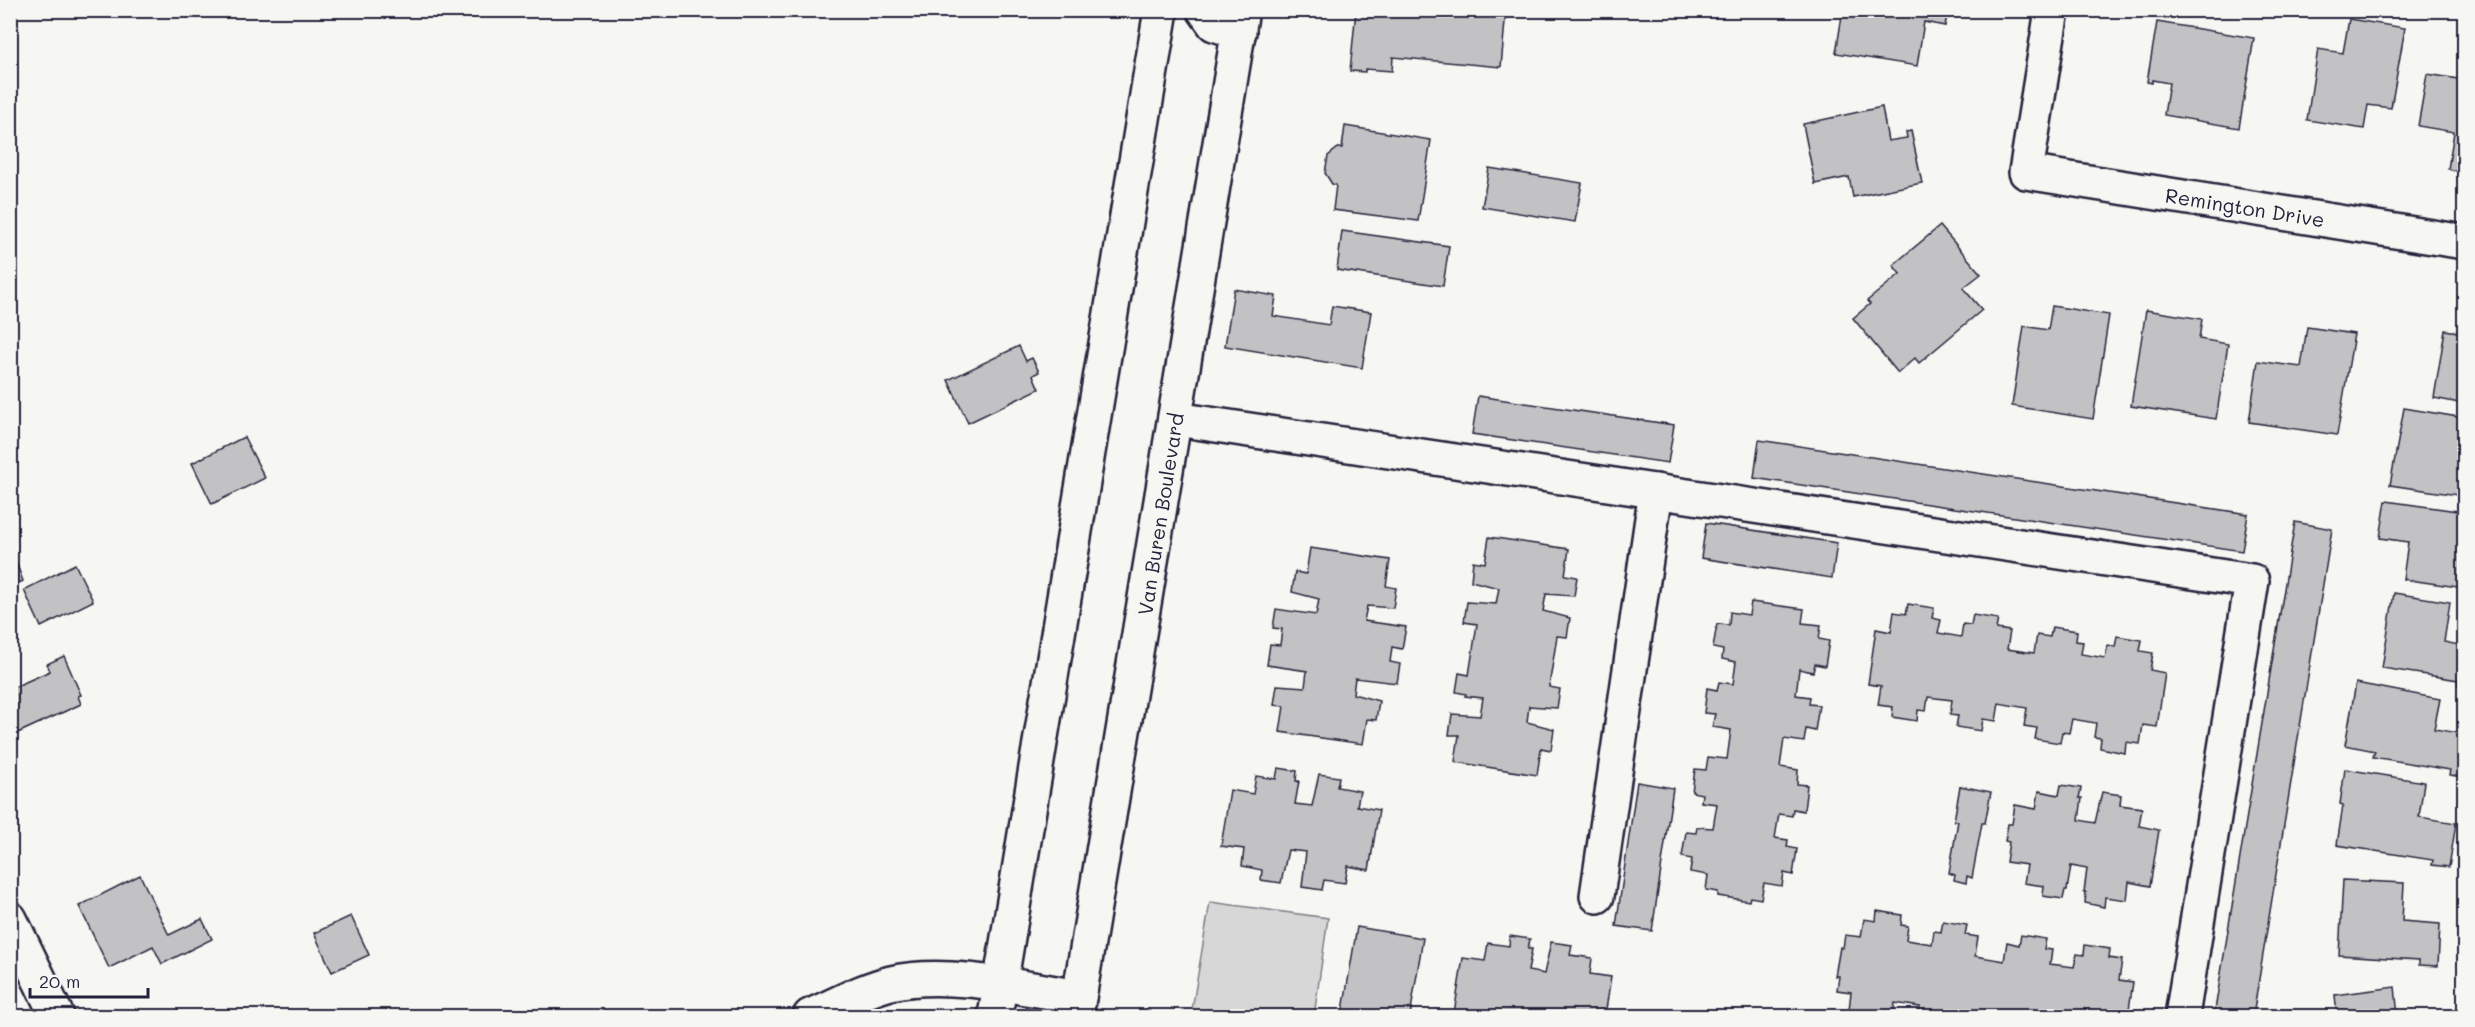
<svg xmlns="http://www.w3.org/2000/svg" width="2475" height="1027" font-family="Mali,sans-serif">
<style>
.green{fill:#d7d7d7;stroke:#7c7c89;stroke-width:1.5}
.building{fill:#c2c2c4;stroke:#22223b;stroke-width:1.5}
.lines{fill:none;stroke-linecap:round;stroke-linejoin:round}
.minor-casing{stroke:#22223b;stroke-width:38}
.major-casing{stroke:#22223b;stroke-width:38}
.minor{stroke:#f6f6f2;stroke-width:33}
.major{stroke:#f6f6f2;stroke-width:33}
.labels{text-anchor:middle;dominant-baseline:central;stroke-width:5;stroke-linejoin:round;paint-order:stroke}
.street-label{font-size:20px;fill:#22223b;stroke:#f6f6f2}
</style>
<rect width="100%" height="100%" fill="#f6f6f2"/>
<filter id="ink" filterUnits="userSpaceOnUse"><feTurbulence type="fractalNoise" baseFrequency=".0167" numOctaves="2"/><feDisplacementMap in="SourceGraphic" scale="12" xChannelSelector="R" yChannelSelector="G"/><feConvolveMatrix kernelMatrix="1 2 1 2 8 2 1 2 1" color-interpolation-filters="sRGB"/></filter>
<g filter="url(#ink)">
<path class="green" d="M1210,902L1328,918L1314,1016H1191Z"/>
<g class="building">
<path d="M1356,10H1506L1501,67L1393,57L1392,71L1365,69V72L1350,71Z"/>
<path d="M1843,10H1948L1945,26L1924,22L1917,66L1836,53Z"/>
<path d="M2349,19L2405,28L2391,108L2368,105L2364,129L2307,120L2318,49L2343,53Z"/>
<path d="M2157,22L2254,38L2239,128L2164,115L2169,83L2152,80V83L2147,82Z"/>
<path d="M2427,74L2464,80V172L2448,169L2454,132L2418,126Z"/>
<path d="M1882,107L1888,141L1907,138L1906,132L1911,131L1922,183L1853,197L1849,177L1815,184L1803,124Z"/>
<path d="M1345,126L1431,140L1418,221L1333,210L1336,185L1332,184L1325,173L1328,156L1338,148H1342Z"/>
<path d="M1489,168L1582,183L1575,222L1482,207Z"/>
<path d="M1940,226L1981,274L1963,288L1982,310L1919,363L1915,358L1898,373L1853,318L1870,304L1867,301L1900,274L1893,265Z"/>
<path d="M1342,231L1449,246L1443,286L1337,270Z"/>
<path d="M1234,289L1276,296L1273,316L1329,325L1332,306L1371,312L1362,368L1225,346Z"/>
<path d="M2052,306L2109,315L2093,419L2012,406L2024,326L2048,330Z"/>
<path d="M2146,310L2202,319L2199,339L2228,344L2216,419L2131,406Z"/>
<path d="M2307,327L2354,334L2337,435L2249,422L2258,361L2301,367Z"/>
<path d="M2445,330L2464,333V404L2434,398Z"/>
<path d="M1019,346L1026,361L1032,358L1039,372L1033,375L1039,389L968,423L948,380Z"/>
<path d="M1478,396L1674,425L1668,463L1472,434Z"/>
<path d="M2404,408L2464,418V496L2390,485Z"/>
<path d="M244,437L265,478L212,504L192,463Z"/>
<path d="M1759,440L2248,514L2242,551L1754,478Z"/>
<path d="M2386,501L2464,512V588L2403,579L2408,542L2380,538Z"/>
<path d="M2295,522L2332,529L2253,1016H2214Z"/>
<path d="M1706,523L1837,543L1832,578L1701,558Z"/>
<path d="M1489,537L1569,549L1565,575L1577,577L1574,596L1546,594L1543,611L1570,618L1567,637L1557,636L1549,687L1560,689L1557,708L1529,706L1527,722L1554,729L1551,750L1541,748L1537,775L1455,762L1459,735H1449L1452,714L1480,716L1483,698L1465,696L1466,694L1456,692L1459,673L1469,675L1477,624L1464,622L1467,602L1496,604L1499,588L1471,581L1473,561L1485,563Z"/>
<path d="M10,546L23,581L10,587Z"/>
<path d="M1310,548L1390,560L1386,586L1396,588L1393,608L1367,606L1364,621L1406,627L1402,649L1392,647L1390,662L1400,664L1397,683L1355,678L1353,694L1379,701L1376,720L1367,719L1363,744L1280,732L1284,706L1274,705L1277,685L1305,687L1307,671L1267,665L1270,644L1280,645L1282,629L1273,628L1276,609L1316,615L1319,599L1292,592L1295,572L1306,574Z"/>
<path d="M75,564L93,601L41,627L24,590Z"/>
<path d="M2394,593L2450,602L2444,642L2464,646V686L2458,685V680L2382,668Z"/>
<path d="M1751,602L1804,609L1802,623L1821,625L1819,639L1829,641L1825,666L1815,664L1813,672L1799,669L1796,695L1810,697L1809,704L1819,705L1815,731L1806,729L1804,742L1784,739L1780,767L1798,770L1797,784L1807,785L1804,811L1793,809L1792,816L1779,814L1775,838L1788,840L1787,847L1797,849L1793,875L1784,873L1782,886L1764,883L1761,899L1750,897L1749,901L1718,896V892L1706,890L1708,875L1690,872L1692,859L1682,857L1686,832L1696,833L1697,827L1713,828L1717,804L1701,802L1702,794L1692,792L1695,769L1706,770L1708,757L1727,759L1731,730L1712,727L1715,714L1704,713L1707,688L1717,690L1719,682L1733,684L1736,662L1722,659L1723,650L1713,648L1717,624L1729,625L1730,612L1749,615Z"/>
<path d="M1908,604L1934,608L1932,618L1941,620L1938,633L1961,637L1963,624L1971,625L1973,615L1998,619L1996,629L2010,631L2007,649L2034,653L2037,635L2050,637L2052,627L2077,631L2076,641L2083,642L2081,654L2105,658L2108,645L2115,647L2117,636L2142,640L2140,651L2153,653L2150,670L2165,673L2157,727L2143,725L2140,744L2126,742L2125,753L2100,748L2101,738L2094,737L2096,723L2072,719L2069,733L2062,732L2060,743L2035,739L2037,728L2024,726L2027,708L1999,703L1996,721L1983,719L1981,731L1956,727L1958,716L1950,715L1952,700L1928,697L1926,711L1918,710L1917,721L1892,717L1893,707L1878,705L1881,686L1868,684L1876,629L1891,632L1894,612L1906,614Z"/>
<path d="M64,656L81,695L78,696L81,704L11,736L10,689L50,671L47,664Z"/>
<path d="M2356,683L2440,699L2434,729L2464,734V756L2461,777L2449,775L2450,770L2373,757L2375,751L2345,745Z"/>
<path d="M1278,768L1297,771L1296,781H1299L1295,804L1312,806L1319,774L1339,777L1337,787L1360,791L1357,806L1379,810L1369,870L1348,866L1345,883L1324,880L1322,890L1302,887L1306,852L1288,850L1281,883L1261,880L1262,870L1242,866L1244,849L1221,846L1230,790L1253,794L1256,776L1276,779Z"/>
<path d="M2345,769L2424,782L2419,817L2456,823L2449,867L2432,865L2433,860L2337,845L2343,805L2340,804Z"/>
<path d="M1637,782L1673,788L1652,931L1616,926Z"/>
<path d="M2061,785L2081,788L2079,798H2082L2079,820L2095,823L2102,792L2121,795L2120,805L2142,808L2139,826L2159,830L2150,886L2129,882L2127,900L2105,897L2104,907L2085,903L2086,892H2084L2087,869L2071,866L2067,890H2065L2063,899L2043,896L2044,886L2024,883L2027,865L2006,862L2009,842L2005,841L2008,824H2012L2015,805L2036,809L2039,791L2059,795Z"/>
<path d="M1960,786L1991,792L1985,823H1982L1972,878L1967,876L1966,883L1954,880L1955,875L1949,873L1958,821H1954Z"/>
<path d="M140,875L169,935L202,919L212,939L162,964L153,946L109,968L79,906Z"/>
<path d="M2343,880L2404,883L2402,921L2440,924L2438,966L2419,965V960L2339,955Z"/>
<path d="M1877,911L1902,915L1901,925L1908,926L1906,940L1932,944L1934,931L1941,932L1943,921L1967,925L1965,935L1978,937L1975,956L2004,961L2007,942L2019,945L2021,935L2046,939L2044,949L2052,950L2050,964L2074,967L2077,954L2084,955L2085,945L2110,949L2109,958L2122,960L2119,980L2133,982L2128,1016H1995L1967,1011L1966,1016H1919L1920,1007L1895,1003L1893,1016H1860L1861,1012L1849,1010L1851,992L1837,990L1839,976H1835L1840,947L1843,948L1845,935L1861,937L1864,919L1876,921Z"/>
<path d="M351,916L369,955L332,972L314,933Z"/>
<path d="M1357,927L1423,938L1410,1016H1342Z"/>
<path d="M1510,936L1530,939L1528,949H1532L1528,971L1544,974L1551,942L1572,945L1570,955L1592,958L1590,974L1611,977L1605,1016H1475L1454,1013L1463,958L1485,961L1488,943L1509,946Z"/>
<path d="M2395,987L2398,1016H2337L2335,995Z"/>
</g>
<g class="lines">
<defs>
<g id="minor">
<path d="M2052,10L2026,172L2464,242"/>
<path d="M1176,419L2252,581L2182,1016"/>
<path d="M1597,896L1656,491"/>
<path d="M10,919L57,1016"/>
<path d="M810,1016C836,1005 862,990 891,983C945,970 1024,988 1079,997"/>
</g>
<g id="major">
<path d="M1204,10L1214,24L1239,32"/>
<path d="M995,1016L1161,10"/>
<path d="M1076,1016L1242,10"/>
</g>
</defs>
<use href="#minor" class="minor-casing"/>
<use href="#major" class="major-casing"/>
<use href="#minor" class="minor"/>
<use href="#major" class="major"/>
</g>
</g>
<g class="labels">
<g class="street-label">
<text transform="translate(2245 207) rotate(9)">Remington Drive</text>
<text transform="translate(1160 514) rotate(-81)">Van Buren Boulevard</text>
</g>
</g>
<rect width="2475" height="1027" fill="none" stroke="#f6f6f2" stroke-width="36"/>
<rect x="18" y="18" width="2439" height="991" fill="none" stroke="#22223b" stroke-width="2" filter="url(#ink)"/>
<path d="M30 988v9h118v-9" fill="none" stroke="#22223b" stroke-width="3"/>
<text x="39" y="988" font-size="18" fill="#22223b" stroke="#f6f6f2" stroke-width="4.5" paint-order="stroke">20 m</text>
</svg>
